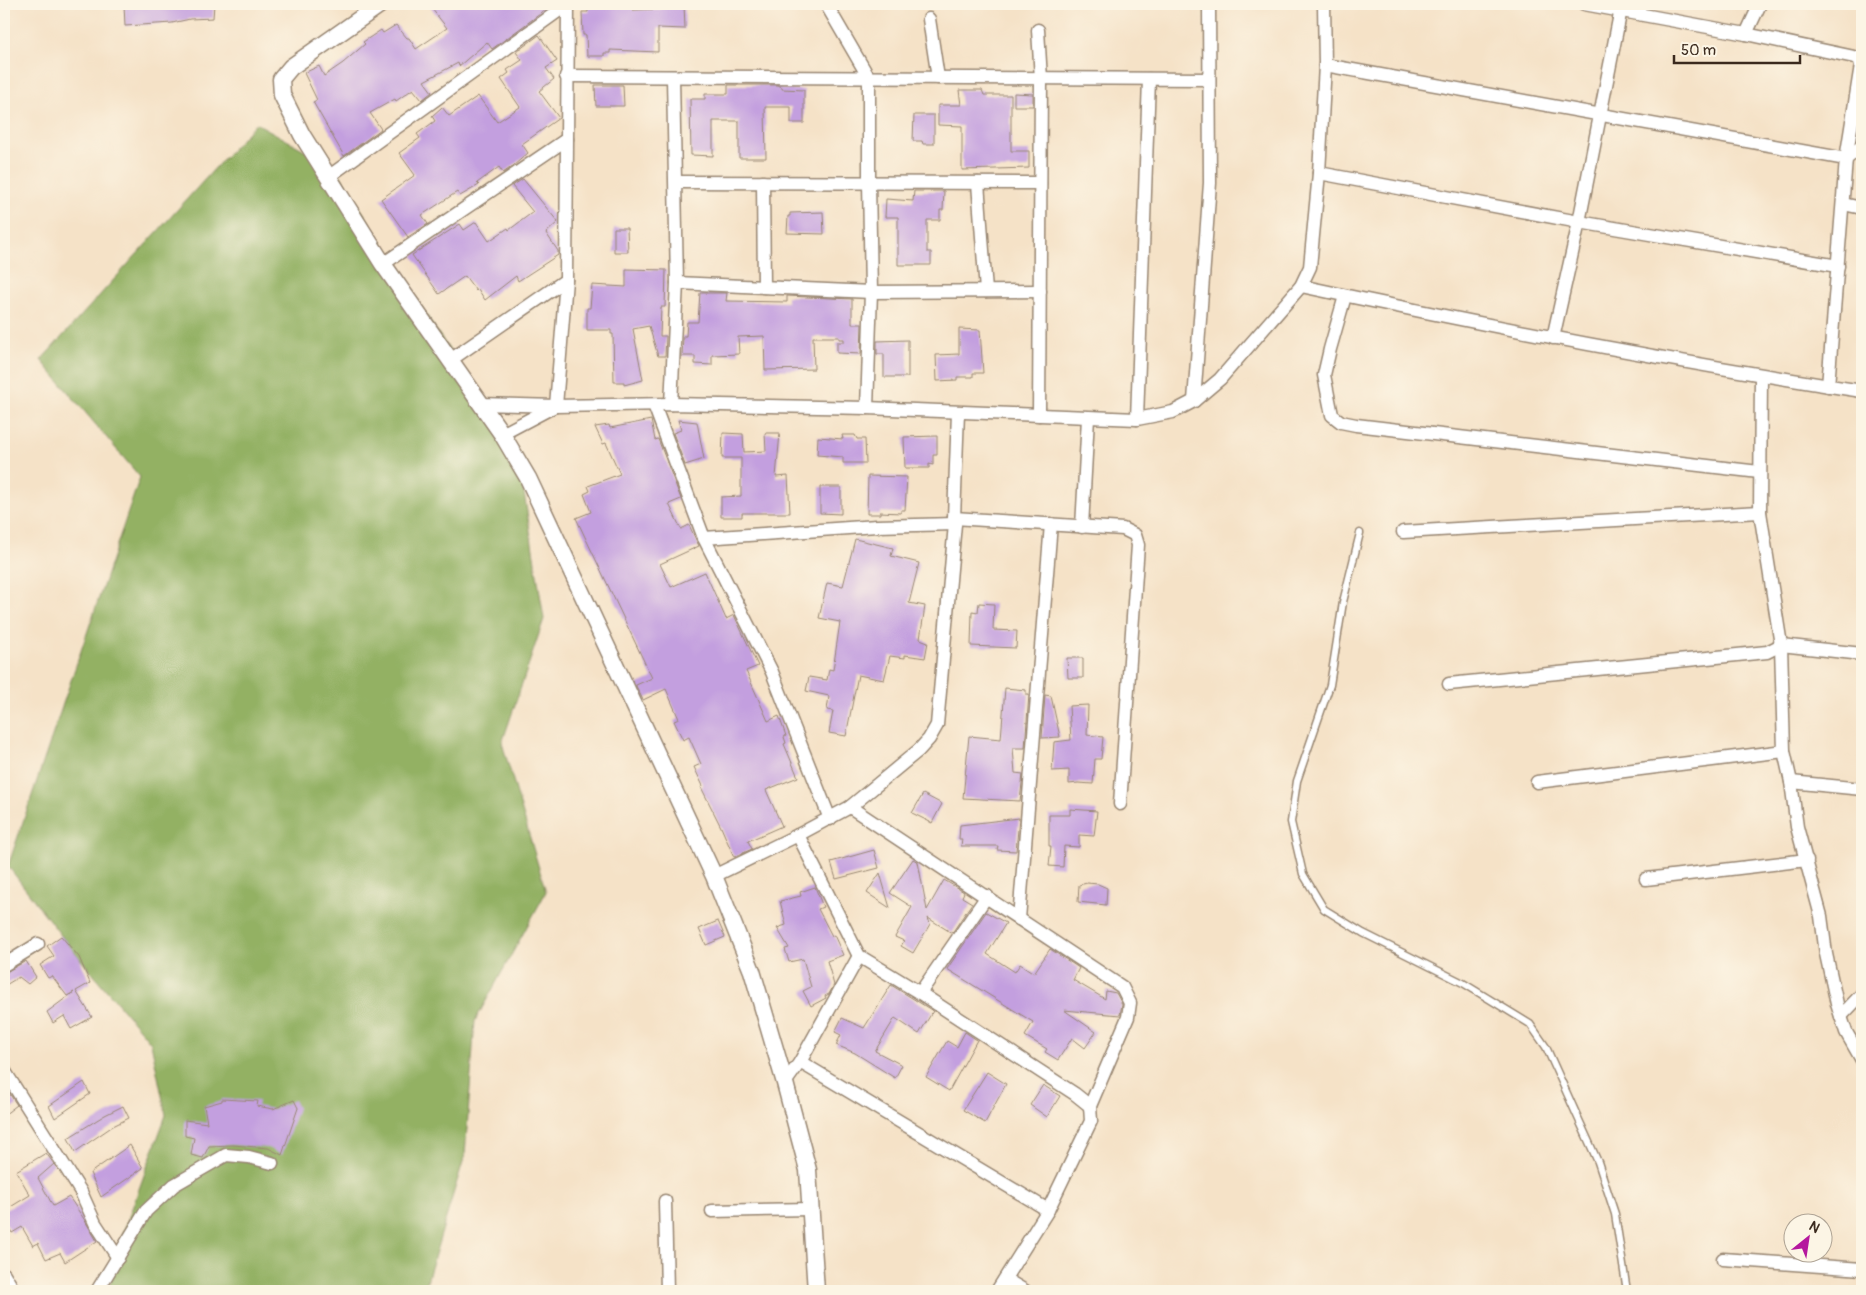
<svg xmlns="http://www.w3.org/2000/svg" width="1866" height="1295" font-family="Pangolin,sans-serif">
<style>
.forest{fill:#93b164;stroke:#676e41}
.building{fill:#c39fdf}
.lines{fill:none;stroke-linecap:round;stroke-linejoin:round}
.service-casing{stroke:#988672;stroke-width:9}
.minor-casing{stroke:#988672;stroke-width:15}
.tertiary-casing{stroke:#988672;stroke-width:19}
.service{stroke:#fff;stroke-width:6}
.minor{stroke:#fff;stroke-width:12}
.tertiary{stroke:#fff;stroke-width:16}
</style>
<rect width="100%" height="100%" fill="#fcf5e5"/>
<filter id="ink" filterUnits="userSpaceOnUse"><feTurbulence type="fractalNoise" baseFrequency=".02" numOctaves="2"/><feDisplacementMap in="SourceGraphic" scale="10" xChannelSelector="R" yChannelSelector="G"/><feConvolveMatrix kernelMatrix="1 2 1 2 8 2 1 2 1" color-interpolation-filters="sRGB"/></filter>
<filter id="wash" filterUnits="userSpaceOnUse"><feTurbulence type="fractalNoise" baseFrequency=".0096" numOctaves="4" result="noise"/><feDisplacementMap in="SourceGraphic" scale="20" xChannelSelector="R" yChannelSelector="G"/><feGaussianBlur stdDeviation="1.12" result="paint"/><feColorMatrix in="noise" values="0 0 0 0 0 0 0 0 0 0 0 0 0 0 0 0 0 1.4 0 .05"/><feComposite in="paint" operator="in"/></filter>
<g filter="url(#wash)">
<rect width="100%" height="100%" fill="#f5e2c7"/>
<path class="forest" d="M256,123L335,167L423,310L518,455L544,619L502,743L546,892L475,1021L465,1155L424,1291H109L116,1252L166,1115L151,1043L66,942L8,866L140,477L41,360Z"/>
<g id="blocks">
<g class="building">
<path d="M124,4H214L213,18L190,19L172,23L125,26Z"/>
<path d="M428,4H551L540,14L492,49L487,42L459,66L458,63L424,81L432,92L422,100L413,89L396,101L395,99L370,113L381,129L344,156L313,102L317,100L304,73L319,66L324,76L343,63L365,44L363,42L381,30L383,33L396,25L407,38H409L416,49L447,28Z"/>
<path d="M588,4H633V10L662,9V4H684L685,29L658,28V52L610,50V53H604V56H587L586,35H583L582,12H588Z"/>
<path d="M539,35L557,61L546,68L554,79L539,91L559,118L522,144L528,153L513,166L503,173L499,167L477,183L479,185L460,196L457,192L422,215L428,224L408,237L381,199L415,175L399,153L420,138L417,134L435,121L432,116L442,107L449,116L478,96L497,122L520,107L501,79L509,73L507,70L522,60L516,52Z"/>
<path d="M595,85H623L624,106H596Z"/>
<path d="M728,85H778L782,87V89L804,90V123H791V107H765L766,158H739V121H713V156L691,155L690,99H705V94H728Z"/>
<path d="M959,90H982L984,95H1011V151H1029V168L962,170V126L938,125V105H961Z"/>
<path d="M1014,93L1033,94V106H1014Z"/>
<path d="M914,115H934V144H923L922,141H913Z"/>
<path d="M523,179L558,222L546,233L558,251V255L518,281L516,276L485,300L478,289L476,291L465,276L439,294L412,255L460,224L464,230L476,222L489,241L508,228L509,230L533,212L512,186Z"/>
<path d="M914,191H944L943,210H940V220H927V252H931V265H898V217H885L886,199L913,201Z"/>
<path d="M823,212L824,234L787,233L788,216H790V213Z"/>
<path d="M614,228H627L628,252H614Z"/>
<path d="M626,269L666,270L665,307H661L660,336H666L665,356H658L649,326L633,329L643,380L624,385V382H614L613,334H611V330H587V308H590L592,285L626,287Z"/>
<path d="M700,293H727L726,301L787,302V296L852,299V324H862L861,354L837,353V342H844V339H839V337H813L814,369L765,370L764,336L738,337L739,354L712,355V365L695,364V356H682L683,336H686L687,322H698Z"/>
<path d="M959,329L980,330L983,373H973V377H957V380L937,381L936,355L959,354Z"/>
<path d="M908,340V377H884V354H877V341Z"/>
<path d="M651,420L655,440L658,439L681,499L669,504L681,529L689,525L699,546L660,564L671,587L705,572L726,619L734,615L758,666L746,671L768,721L779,716L786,736L784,737L786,743L784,744L798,777L766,790L782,826L748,841L752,849L734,857L721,827L701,787L703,786L694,767L701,764L689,737L683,740L674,721L679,719L666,689L643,700L636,686V685L652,678L576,518L591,512L584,494L590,491L588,486L620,474L606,443L603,444L595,427L609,425L610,428Z"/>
<path d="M678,420L697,422L704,459L685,465L673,433L681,430Z"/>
<path d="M723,433L743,434L744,452L766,451L765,433H780L776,477L788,476L790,513H742V517H721V497L741,496V458H722Z"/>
<path d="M842,435H855L857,439H865L866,463H843V457L817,455L818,437L843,439Z"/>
<path d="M937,436V455H933V465L929,464V468H905L904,437Z"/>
<path d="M868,476L907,477L905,510H901V513L880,512V514H867Z"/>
<path d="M820,487H841V514L820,513Z"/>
<path d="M855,539L893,548L891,556L919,563L909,603L925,606L920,639L928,642L925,658L905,655V658L890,656L884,680L858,675L846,736L829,733L833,711L827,710L829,696L806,691L809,677L827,680L829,669L833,670L840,622L819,618L827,583L843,586Z"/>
<path d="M979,603L994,604L993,630L1017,631L1016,648L971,646L972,611L978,612Z"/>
<path d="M1067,658H1083V678H1068Z"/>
<path d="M1005,688L1026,690V694H1029L1025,748H1013L1015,773L1023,774L1020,801L963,798L969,736L1001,739Z"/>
<path d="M1045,695L1051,696L1060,737L1042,738Z"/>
<path d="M1088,705L1087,735L1103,737L1101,759H1095L1093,784L1078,783L1069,784V770L1052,771L1054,742L1071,740L1069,706Z"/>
<path d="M923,794L942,804L932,823L912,813Z"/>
<path d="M1070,809L1097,811L1094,836L1079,835V847L1064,846L1063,867L1049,866L1051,846H1049V815H1070Z"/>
<path d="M1019,818L1016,851L997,850L998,846H961L962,839H959L960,825Z"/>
<path d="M874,850L879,868L836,879L831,862Z"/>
<path d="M913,859L918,862L927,910L944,880L964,892L962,897L972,903L952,933L928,918L930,924L913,953L901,946L904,941L895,937L912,907L890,893Z"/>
<path d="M880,873L890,908L867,893Z"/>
<path d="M1087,883L1098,884L1107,888L1106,905L1078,902L1079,885Z"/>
<path d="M815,887L823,907L818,909L832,936L834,935L843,955L827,961L834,985L829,994L825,996L826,998L811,1006L803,991L811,987L803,959L789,962L785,949L789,948L777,928L786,925L780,901L801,896L800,892Z"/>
<path d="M986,912L1006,923L987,954L1015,972L1020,964L1034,973L1050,949L1079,968L1073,980L1105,999L1106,991L1116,993L1122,1004L1120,1015L1064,1010L1096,1032L1085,1048L1072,1038L1058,1060L1045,1052L1047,1049L1025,1036L1033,1022L947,969Z"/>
<path d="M718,921L725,937L706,945L699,929Z"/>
<path d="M61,936L79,957L90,983L76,991L92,1017L71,1029L64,1016L53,1023L47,1012L74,992L67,996L52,976L48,978L40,965L54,956L47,946Z"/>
<path d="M26,961L36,977L28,984L19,977L4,986V973Z"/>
<path d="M891,985L933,1011L919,1034L895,1018L875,1051L902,1065L895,1078L855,1053L836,1045L841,1035L835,1032L842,1018L864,1028Z"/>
<path d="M965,1032L977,1040L949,1091L926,1077L947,1041L957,1047Z"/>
<path d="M987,1072L1006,1084L985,1123L963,1110Z"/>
<path d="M84,1082L90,1094L55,1118L49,1106Z"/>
<path d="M1043,1085L1060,1096L1047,1117L1030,1105Z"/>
<path d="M9,1093L17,1105L4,1115V1098Z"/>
<path d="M222,1099L258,1101L257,1106L273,1109L294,1100L298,1108L282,1155L268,1148L233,1145L209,1146L203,1158L191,1155L194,1138L185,1136V1120L207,1123L204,1106L222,1101Z"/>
<path d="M123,1106L129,1118L113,1126L75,1152L68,1138L105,1115Z"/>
<path d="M130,1145L143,1168L101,1197L90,1173Z"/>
<path d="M46,1153L54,1164L38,1178L53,1206L69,1197L84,1219L97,1241L65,1262L60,1253L46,1259L38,1243L33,1246L22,1227L12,1233L4,1220V1211L30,1195L16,1171Z"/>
</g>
</g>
</g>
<g filter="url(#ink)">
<use href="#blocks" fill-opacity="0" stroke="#988672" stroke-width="1"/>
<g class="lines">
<defs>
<path id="service" d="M1360,533L1343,602L1330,685L1297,781L1291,822L1303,874L1324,909L1363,933L1463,983L1530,1024L1546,1047L1598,1162L1615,1214L1627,1291"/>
<g id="minor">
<path d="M826,4L869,78V182L871,292L867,408"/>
<path d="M1584,4L1746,34L1859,58L1861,65L1846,159L1828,386"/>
<path d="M929,19L938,78"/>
<path d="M1038,30L1041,79L1039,415"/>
<path d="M1746,34L1760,4"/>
<path d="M1325,65L1846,159L1862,146"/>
<path d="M566,76L1209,79"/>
<path d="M1319,173L1579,222L1838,266"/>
<path d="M328,177L568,4"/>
<path d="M676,182L1040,183"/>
<path d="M763,182L764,287"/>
<path d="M978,183L986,291"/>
<path d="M1843,204L1862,208"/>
<path d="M383,264L567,139"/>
<path d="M677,283L871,292L1040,291"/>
<path d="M1301,286C1487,326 1674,362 1862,391"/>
<path d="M1345,296L1330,349L1324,375L1332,415L1341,422L1356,425L1759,472"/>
<path d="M1553,338L1579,222L1622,4"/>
<path d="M449,361L566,280"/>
<path d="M1761,376L1760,512L1781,645L1784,751L1791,782L1797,827L1821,916L1826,954L1837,1004L1846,1032L1862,1060"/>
<path d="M1194,401L1210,183L1209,4"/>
<path d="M480,404L556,406L671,404L867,408L1137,419L1173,412L1194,401L1220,379L1301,286L1310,267L1319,173L1325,65L1324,4"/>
<path d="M671,404L677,283L673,77"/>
<path d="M654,405L704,538L772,672L830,819"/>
<path d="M556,406L566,280L568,4"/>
<path d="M1137,419L1149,79"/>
<path d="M502,434L553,407"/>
<path d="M954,518L1123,529L1135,535L1138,545L1120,804"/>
<path d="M1082,527L1088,418"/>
<path d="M1403,532L1760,512"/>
<path d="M704,538L877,526L955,524"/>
<path d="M1449,684L1767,652L1781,645L1862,654"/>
<path d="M1537,782L1784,751"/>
<path d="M1791,782L1862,789"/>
<path d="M850,807L1122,987L1130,1003L1128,1017L1090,1106L1091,1121L1048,1210L997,1291"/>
<path d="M798,835L859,956L920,993L1075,1094L1090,1106"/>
<path d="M714,876L798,835L850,807L919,750L929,739L937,725L955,524L954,518L958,413"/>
<path d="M1646,879L1807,860"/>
<path d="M1019,919L1051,524"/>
<path d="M4,965L38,944"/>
<path d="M920,993L987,896"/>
<path d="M1841,1016L1862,994"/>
<path d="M800,1062L1048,1210"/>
<path d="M4,1070L81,1192L95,1223L118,1258"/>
<path d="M785,1083L800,1062L859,956"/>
<path d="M665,1201L667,1291"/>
<path d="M712,1211L810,1209"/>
<path d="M1723,1259L1862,1269"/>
<path d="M4,1274L14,1291"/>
<path d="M1005,1279L1025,1291"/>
<path d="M97,1291L146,1211L174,1185L226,1155L249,1157L272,1163"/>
</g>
<path id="tertiary" d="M381,4L291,67L281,79L282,95L302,135L383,264L502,434L528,478L714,876L752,971L785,1083L808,1170L816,1291"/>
</defs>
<use href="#service" class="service-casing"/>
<use href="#minor" class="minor-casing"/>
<use href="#tertiary" class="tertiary-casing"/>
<use href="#service" class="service"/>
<use href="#minor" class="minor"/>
<use href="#tertiary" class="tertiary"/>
</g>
</g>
<rect width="1866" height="1295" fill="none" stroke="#fcf5e5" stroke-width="20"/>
<g transform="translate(1808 1238) rotate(30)"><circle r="24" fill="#fcf5e5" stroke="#afa495"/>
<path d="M0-4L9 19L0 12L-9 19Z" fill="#b5179e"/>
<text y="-8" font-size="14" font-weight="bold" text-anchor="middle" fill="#3b2a1e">N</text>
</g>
<path d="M1674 55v8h126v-8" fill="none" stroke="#3b2a1e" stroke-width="2.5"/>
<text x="1681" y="55" font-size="15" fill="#3b2a1e" stroke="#fcf5e5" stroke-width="4" paint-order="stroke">50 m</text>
</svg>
